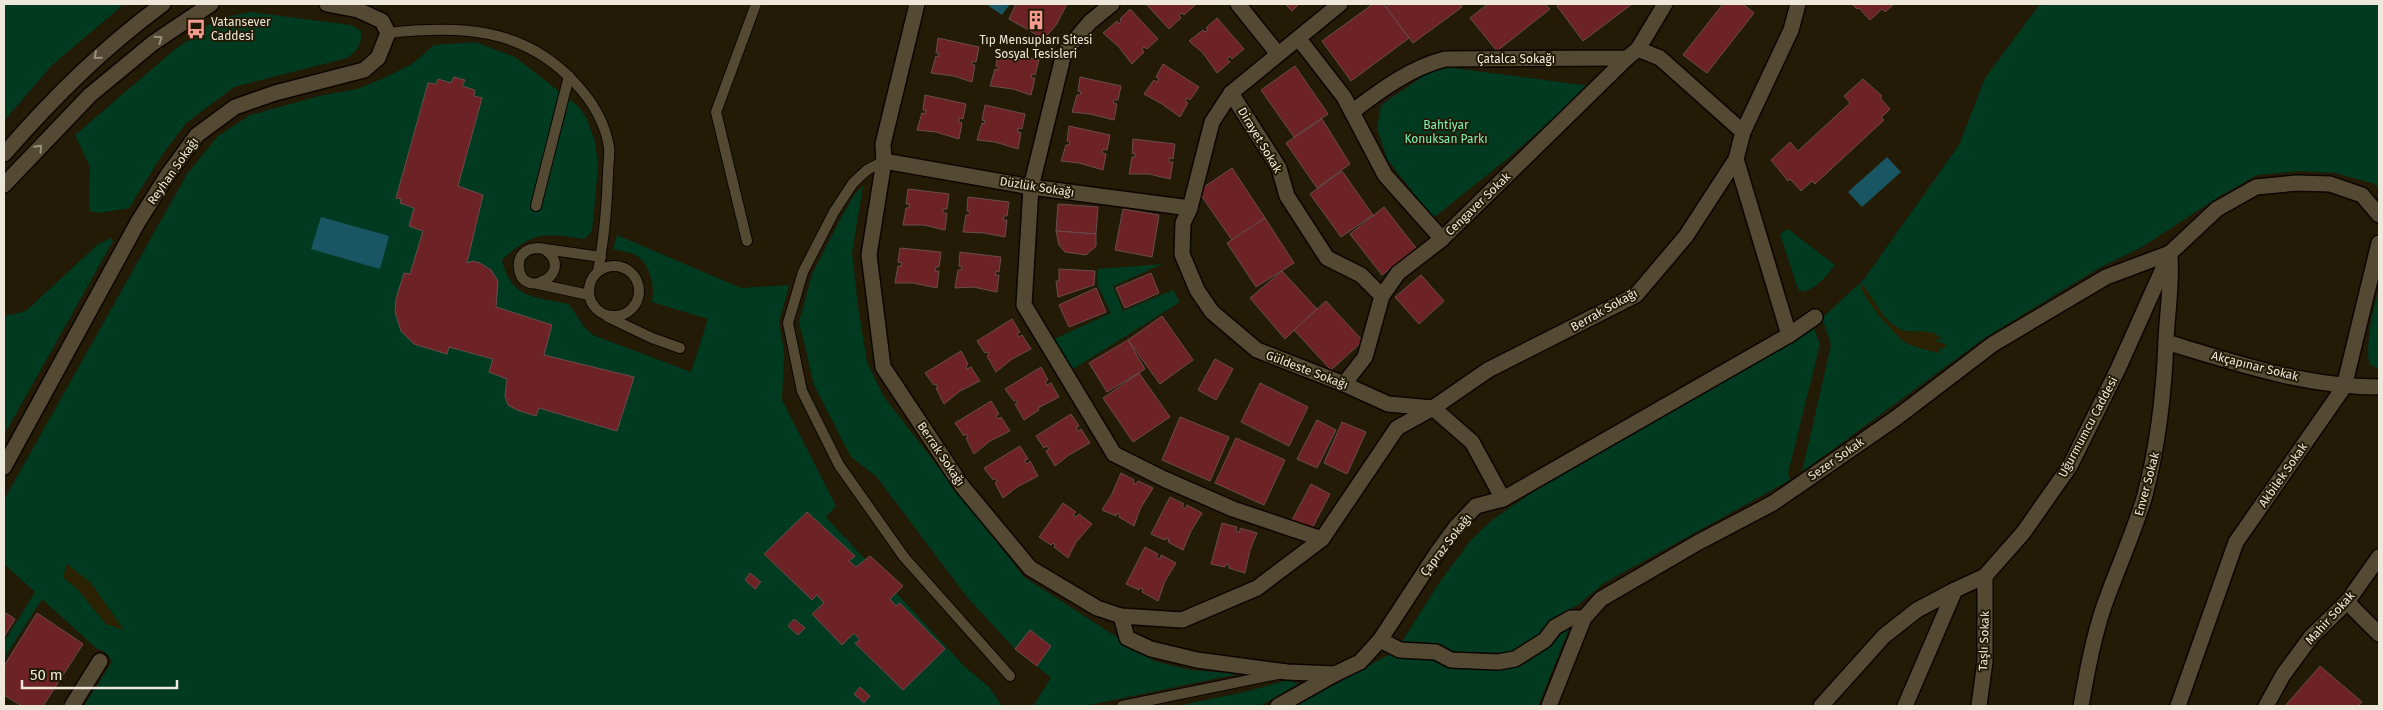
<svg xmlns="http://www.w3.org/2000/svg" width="2383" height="710" font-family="'Fira Sans',sans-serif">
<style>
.green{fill:#003a21}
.sand{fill:#2a2202}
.water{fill:#195563}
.building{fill:#6d2226;stroke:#694d4d}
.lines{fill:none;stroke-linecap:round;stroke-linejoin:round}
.lane-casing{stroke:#0c0500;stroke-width:12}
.street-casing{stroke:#0c0500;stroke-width:18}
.secondary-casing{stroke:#0c0500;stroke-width:18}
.lane{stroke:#544a34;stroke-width:10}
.street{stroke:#544a34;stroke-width:15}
.secondary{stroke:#544a34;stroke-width:15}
.oneway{stroke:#99917f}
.labels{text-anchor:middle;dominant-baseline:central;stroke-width:4;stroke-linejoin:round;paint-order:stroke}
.poi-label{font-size:12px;fill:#eee8db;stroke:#231b06;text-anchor:start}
.street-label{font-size:12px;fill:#eee8db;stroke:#231b06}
.park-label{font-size:12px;fill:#7ff2b5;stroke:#231b06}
</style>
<rect width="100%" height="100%" fill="#231b06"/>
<g class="green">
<path d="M4,4H124L51,66L4,121Z"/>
<path d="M2040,4H2379V191L2375,184L2335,173L2300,171L2257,175L2220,196L2142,247L2099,268L1986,337L1802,472L1831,345L1822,318L1864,279L1959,145L1985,78Z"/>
<path d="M250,12L351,25L361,31C362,44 357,51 347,58L234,87L186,123L162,155L129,208L99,213L89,211L90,167L75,135L173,51L217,19Z"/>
<path d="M475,42L515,57L578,106L587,119L595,142L598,167L592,231L584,239C544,233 533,231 502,260C511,299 535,297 569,304L584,327L593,335L691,372L708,319L652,302C655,286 651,266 636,255C630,252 619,251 613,249L617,235L741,288L789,285L779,322L784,352L782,400L836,506L826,517L965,667L990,688L1001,705L999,706H84L112,662C110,656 104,650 97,649L42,599L4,658V642L35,592L4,564V500L187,174L218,136L250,115L319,96L357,89L382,79L412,64L434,45Z"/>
<path d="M1445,67L1590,86L1507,159L1433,218L1387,159L1377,128L1381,105L1435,68Z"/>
<path d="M863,186L852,253L858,306L867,362L884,397L1024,577L1154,661L1190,670L1238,674L1084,706H1033L1051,678L1037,666L1051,646L1030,630L1015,649L967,597L876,476L851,457L814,385L799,322L812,274L842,216L855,194Z"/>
<path d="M1788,229L1835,265C1825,277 1818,288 1802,292L1798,289L1780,234Z"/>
<path d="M111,238L113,241L4,435V316L26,311L97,245Z"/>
<path d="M1163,264L1113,286L1123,311L1173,290L1180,302L1073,369L1054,339L1111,313L1098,286L1097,269Z"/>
<path d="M2379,289V369L2369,364C2366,339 2372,314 2379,289Z"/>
<path d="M1812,323L1820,344L1788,473L1790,480L1604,583L1579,604L1553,618L1542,635L1512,652L1454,654L1401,643L1439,583L1470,541L1492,520L1575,463L1782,349Z"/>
<path d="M1571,624L1538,706H1296L1388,655L1434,659L1449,669H1510L1545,649Z"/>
<path d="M1288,680L1298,684L1260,706H1176L1245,692Z"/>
</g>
<g class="sand">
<path d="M1860,282C1875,297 1879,317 1898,328C1911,336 1931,325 1942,340L1936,339V341L1945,344V348H1940L1939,353C1933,352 1907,345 1903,341C1890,329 1862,299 1860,282Z"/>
<path d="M67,564L91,583L124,630L106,624L78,590L63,577Z"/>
</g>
<g class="water">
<path d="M986,4H1010L1002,15Z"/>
<path d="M1887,157L1901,172L1862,207L1848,192Z"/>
<path d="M321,217L389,236L380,269L311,249Z"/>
</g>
<g class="building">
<path d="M1016,4H1067L1056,25L1044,39L1009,19Z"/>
<path d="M1146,4H1194L1195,5L1184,15L1182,13L1179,15L1181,18L1169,29Z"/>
<path d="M1285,4H1299L1292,11Z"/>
<path d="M1373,4H1384L1409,38L1351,81L1322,41Z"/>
<path d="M1390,4H1460L1462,7L1413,43L1386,7Z"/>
<path d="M1488,4H1545L1550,9L1497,51L1470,18Z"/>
<path d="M1560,4H1632L1583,41L1557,6Z"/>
<path d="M1723,4H1743L1754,13L1707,73L1683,55Z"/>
<path d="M1852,4H1894L1885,12L1882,9L1870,20L1859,8L1857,9Z"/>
<path d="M1130,9L1158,39L1147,49L1144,47L1142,49L1144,52L1132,64L1118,46L1103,33L1117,21L1119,24L1121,21L1120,19Z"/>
<path d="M1217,18L1244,49L1232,59L1230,56L1227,59L1230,62L1217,73L1203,53L1189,41L1203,30L1205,32L1208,30L1206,28Z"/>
<path d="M938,38L979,47L976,62L972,61V65H975L972,82L954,76L931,73L936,56L938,57L939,53H936Z"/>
<path d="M998,51L1039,60L1035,75L1032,74L1031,78H1035L1031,95L1013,89L990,86L995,69L998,70V66H996Z"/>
<path d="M1163,64L1199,87L1190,100L1187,98L1185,101L1188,103L1180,117L1162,104L1144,94L1154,80L1157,82L1159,79L1156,77Z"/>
<path d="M1295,66L1328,114L1294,137L1261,90Z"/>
<path d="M454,77L465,80L462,86L475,90L474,96L482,98L458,186L483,195L467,263L473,261L480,263L491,270L498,281L496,307L552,325L544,355L634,377L617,431L539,408L536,416L517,410L508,405L505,396L507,379L489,372L493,359L449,347L447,354L414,344L401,331L395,312L396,299L404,273L410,274L423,231L409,226L414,208L400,203L401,199L396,198L428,83L436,84L438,79L451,83Z"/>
<path d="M1080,77L1121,86L1118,100H1114L1113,103L1117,104L1114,120L1090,114L1072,112L1077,95H1080L1081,92L1078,91Z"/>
<path d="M1863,79L1882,96L1880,98L1890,109L1881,118L1884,120L1815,184L1812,181L1801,191L1790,179L1788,181L1771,160L1790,142L1798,151L1850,103L1844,96Z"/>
<path d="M925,95L966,104L963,119L959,118V122L962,123L959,139L936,132L917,130L922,113L925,114L926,110H923Z"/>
<path d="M985,105L1025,114L1022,129L1018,128V132L1021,133L1018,149L995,142L977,140L982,123L984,124L985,121L982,120Z"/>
<path d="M1322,119L1350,164L1317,188L1286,143Z"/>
<path d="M1069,126L1110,135L1107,150L1103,149L1102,153L1106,154L1103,170L1079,163L1061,161L1066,145H1069L1070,141H1067Z"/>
<path d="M1133,139L1175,144L1173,159L1169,158V162H1173L1170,179L1149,174H1129L1132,157H1135V154L1132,153Z"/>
<path d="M1232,168L1265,218L1232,240L1198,191Z"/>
<path d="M1342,171L1373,215L1341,237L1310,194Z"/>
<path d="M908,189L949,194L947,209H943V213H947L945,230L924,225H903L906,208H909V204H906Z"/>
<path d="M968,197L1009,202L1007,216H1004L1003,220H1007L1005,237L984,233L963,232L966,215H969L970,212L967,211Z"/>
<path d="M1058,204L1098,207L1096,234L1056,231Z"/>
<path d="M1384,207L1416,248L1382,275L1350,234Z"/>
<path d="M1123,209L1159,215L1152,257L1115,250Z"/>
<path d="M1265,218L1294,263L1256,287L1227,243Z"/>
<path d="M1056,231L1096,234V246L1086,255L1065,252L1059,245Z"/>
<path d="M900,248L941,252L939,267H936L935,271H939L937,288L913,283H895L898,266H901L902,263L898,262Z"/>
<path d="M960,252L1001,257L999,272L996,271L995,275H999L997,292L973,287L955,288L958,270H961L962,267L959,266Z"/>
<path d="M1059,269L1095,271L1094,285L1058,297L1056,281H1059Z"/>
<path d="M1282,271L1317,309L1285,339L1250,298Z"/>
<path d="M1151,273L1159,293L1125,308L1116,288Z"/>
<path d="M1421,275L1444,301L1419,324L1395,297Z"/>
<path d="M1096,288L1106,312L1069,327L1059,305Z"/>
<path d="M1326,301L1363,341L1331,370L1294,330Z"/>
<path d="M1162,316L1193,360L1160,384L1128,340Z"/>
<path d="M1012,319L1020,332L1017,334L1019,337L1022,335L1031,349L1012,359L996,372L987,356L989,354L988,352L985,353L977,341Z"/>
<path d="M1128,340L1145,369L1107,392L1089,363Z"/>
<path d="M961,351L968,364L966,366L967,369L971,367L980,381L960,391L944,404L936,388L938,387L936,384L934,385L925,373Z"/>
<path d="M1215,359L1233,369L1216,400L1198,390Z"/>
<path d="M1041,367L1048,380L1045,382L1047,385L1051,383L1059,397L1038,408L1039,410L1024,420L1015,404L1018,403L1016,400L1014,401L1005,389Z"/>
<path d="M1139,373L1170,417L1133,442L1103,398Z"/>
<path d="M1260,383L1308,407L1289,446L1241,422Z"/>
<path d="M991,401L999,414L996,416L998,419L1001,417L1010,431L990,441L974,454L966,438L968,437L966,434L964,436L955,423Z"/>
<path d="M1071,414L1079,426L1076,428L1078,431L1081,429L1090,443L1069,455L1055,466L1046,451L1049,449L1047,446L1044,448L1036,436Z"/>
<path d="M1180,417L1229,437L1210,481L1162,460Z"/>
<path d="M1317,420L1336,430L1317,468L1297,459Z"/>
<path d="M1342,422L1366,432L1347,474L1324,463Z"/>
<path d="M1236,438L1285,460L1264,505L1215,483Z"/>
<path d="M1020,446L1028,459L1024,460L1027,464L1030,461L1038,476L1017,487L1003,498L995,483L997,481L995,478L993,480L984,468Z"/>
<path d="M1121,473L1134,480L1133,483L1136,484L1138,481L1153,488L1140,509L1134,526L1119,517L1120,515L1117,513L1116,516L1102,510L1112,494Z"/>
<path d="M1311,484L1330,494L1310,532L1291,522Z"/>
<path d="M1170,497L1184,504L1182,507L1185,509L1187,505L1202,513L1191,531L1183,550L1168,542L1169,539L1166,538L1165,540L1151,534Z"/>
<path d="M1063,503L1076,512L1073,515L1076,517L1079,514L1092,524L1076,542L1068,558L1054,547L1055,545L1053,543L1051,545L1039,537Z"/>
<path d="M807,512L855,556L849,561L856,567L870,556L903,586L890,599L896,606L900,603L945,649L903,690L855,643L860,640L854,633L842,645L812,614L824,603L817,595L812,600L764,554Z"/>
<path d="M1222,523L1237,527L1236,531L1240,532V528L1257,533L1250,550L1245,573L1229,568V565L1226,564L1225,567L1211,564Z"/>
<path d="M1145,547L1158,554L1156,557L1160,559L1161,555L1176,563L1165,581L1158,601L1142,592L1143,589L1140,588L1139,590L1126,584Z"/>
<path d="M750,573L761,582L755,589L745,580Z"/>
<path d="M4,612L15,619L4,637Z"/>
<path d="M37,613L83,644L43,706H22L4,695V666Z"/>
<path d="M794,619L805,628L798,635L788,626Z"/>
<path d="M1030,630L1051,646L1037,666L1015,649Z"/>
<path d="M2320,666L2362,702L2358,706H2285Z"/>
<path d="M860,687L870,696L864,703L854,694Z"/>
</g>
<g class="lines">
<defs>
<g id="lane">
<path d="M388,33C460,25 524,27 576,84C592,101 605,123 609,147C610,155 608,165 608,173C607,206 604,239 598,271"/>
<path d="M884,161L867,170L853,183L834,212L803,272L788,323L802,391L839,465L904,557L1010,676"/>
<path d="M536,206L569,76"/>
<path d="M747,241L716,112L756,4"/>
<path d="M544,249C578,272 522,302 519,268C517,255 527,248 538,248L601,257"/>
<circle cx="614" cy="291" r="25"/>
<path d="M538,284L589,295"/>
<path d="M608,317L652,338L680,348"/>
<path d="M1122,706L1278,674"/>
</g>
<g id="street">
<path d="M917,4L883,144L884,161L869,255L883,367L962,486L1030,568L1097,608L1121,616L1182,620L1257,588L1322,539L1233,509L1164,479L1114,454L1024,305L1031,187L1064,53L1090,22L1112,4"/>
<path d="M1238,4L1278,54"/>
<path d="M1340,4L1231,93L1212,122L1190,208L1183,223L1182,254L1197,290L1212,312L1257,350L1344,384L1388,404L1433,408L1472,442L1503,499"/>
<path d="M1299,39L1344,97L1385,175L1442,239L1627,58"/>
<path d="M1638,49L1660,58L1743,132"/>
<path d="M1231,93L1279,168L1287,196L1327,258L1361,275L1382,296"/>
<path d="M1352,112C1379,91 1412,67 1445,59L1627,58L1638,49L1665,4"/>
<path d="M1736,159L1789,335"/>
<path d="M884,161L1031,187L1190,208"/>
<path d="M2166,342C2236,363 2306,387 2379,387"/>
<path d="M1344,384L1365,357L1382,296L1398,273L1442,239"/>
<path d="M4,467L138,222L167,176L197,135L235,107L275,93L364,70L378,58L388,33L382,21L358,10L327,4"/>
<path d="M1322,539L1397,428L1433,408L1488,370L1636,295L1686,236L1736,159L1743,132L1791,30L1798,4"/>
<path d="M2347,602L2379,634"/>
<path d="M1121,616L1127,638L1151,649L1197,660L1287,672L1335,674L1360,662L1380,640L1437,553L1456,527L1476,506L1503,499L1789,335L1815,317"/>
<path d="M1380,640L1400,650L1436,652L1451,660L1498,662L1515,659L1545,640L1555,627L1571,618H1584"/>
<path d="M72,706L100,661"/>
<path d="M1278,706L1335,674"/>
<path d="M1549,706L1584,618L1601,599L1697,543L1773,503L1896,418L1993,344L2106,277L2170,253"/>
<path d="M1821,706L1884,636L1917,610L1955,590"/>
<path d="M1905,706L1955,590L1985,576L2023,533L2070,466L2118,369L2170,253L2217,209L2256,187L2297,183L2330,184L2362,195L2379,215"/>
<path d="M1979,706L1985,661V576"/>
<path d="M2081,706C2087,672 2093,639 2104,606C2117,569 2134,533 2145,495C2158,445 2164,393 2166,341C2167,313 2172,286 2170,257"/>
<path d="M2178,706L2236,542L2344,387L2379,243"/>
<path d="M2266,706L2283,675L2311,637L2347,602L2379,557"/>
</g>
<g id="secondary">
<path d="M4,154C54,97 102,49 163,4"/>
<path d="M4,185L90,95L153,43L211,4"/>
</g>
</defs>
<use href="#lane" class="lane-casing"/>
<use href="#street" class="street-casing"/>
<use href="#secondary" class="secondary-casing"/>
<use href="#lane" class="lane"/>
<use href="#street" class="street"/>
<use href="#secondary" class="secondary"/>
</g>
<defs><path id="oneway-chevron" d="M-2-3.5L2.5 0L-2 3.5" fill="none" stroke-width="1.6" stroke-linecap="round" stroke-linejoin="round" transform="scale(1.25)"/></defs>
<g class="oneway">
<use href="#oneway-chevron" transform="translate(159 39) rotate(-35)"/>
<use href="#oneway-chevron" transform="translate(97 56) rotate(139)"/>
<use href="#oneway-chevron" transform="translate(39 148) rotate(-46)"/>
</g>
<defs>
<symbol id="building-bare" viewBox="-9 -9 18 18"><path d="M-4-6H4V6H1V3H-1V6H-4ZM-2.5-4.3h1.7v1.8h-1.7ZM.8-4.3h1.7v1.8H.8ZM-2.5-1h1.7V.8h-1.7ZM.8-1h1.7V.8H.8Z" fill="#f59c91" stroke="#231b06" stroke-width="2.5" paint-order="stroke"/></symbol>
<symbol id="bus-bare" viewBox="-9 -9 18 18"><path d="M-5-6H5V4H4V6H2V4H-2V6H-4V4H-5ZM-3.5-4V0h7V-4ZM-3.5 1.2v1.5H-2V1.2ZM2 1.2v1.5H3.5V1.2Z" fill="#f59c91" stroke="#231b06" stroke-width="2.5" paint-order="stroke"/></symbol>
</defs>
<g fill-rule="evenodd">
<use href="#building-bare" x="1022" y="6" width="28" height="28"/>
<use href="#bus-bare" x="182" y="15" width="28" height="28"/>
</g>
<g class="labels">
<g class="poi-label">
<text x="211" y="22">Vatansever<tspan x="211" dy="14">Caddesi</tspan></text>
<text x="1036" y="40" text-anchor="middle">Tıp Mensupları Sitesi<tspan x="1036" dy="14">Sosyal Tesisleri</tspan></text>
</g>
<g class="street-label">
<text x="1516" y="59">Çatalca Sokağı</text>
<text transform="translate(1260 140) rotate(59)">Dirayet Sokak</text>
<text transform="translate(173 171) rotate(-55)">Reyhan Sokağı</text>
<text transform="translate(1037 187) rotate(9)">Düzlük Sokağı</text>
<text transform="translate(1478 204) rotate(-44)">Cengaver Sokak</text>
<text transform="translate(1604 310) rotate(-29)">Berrak Sokağı</text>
<text transform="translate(2255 366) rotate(14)">Akçapınar Sokak</text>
<text transform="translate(1307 370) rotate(21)">Güldeste Sokağı</text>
<text transform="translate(2088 427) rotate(-62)">Uğurmumcu Caddesi</text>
<text transform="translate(941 454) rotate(56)">Berrak Sokağı</text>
<text transform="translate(1836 459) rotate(-35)">Sezer Sokak</text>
<text transform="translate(2283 475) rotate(-55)">Akbilek Sokak</text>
<text transform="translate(2147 484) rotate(-75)">Enver Sokak</text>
<text transform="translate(1446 545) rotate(-52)">Çapraz Sokağı</text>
<text transform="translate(2330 618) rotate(-48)">Mahir Sokak</text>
<text transform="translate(1984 641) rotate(-88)">Taşlı Sokak</text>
</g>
<g class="park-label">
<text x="1446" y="125">Bahtiyar<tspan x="1446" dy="14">Konuksan Parkı</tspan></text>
</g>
</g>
<rect width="2383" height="710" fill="none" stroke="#eee8db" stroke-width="10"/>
<path d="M22 680v8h155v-8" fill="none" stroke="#eee8db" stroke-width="2.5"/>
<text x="30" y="680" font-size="15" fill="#eee8db" stroke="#231b06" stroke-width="4" paint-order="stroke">50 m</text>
</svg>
